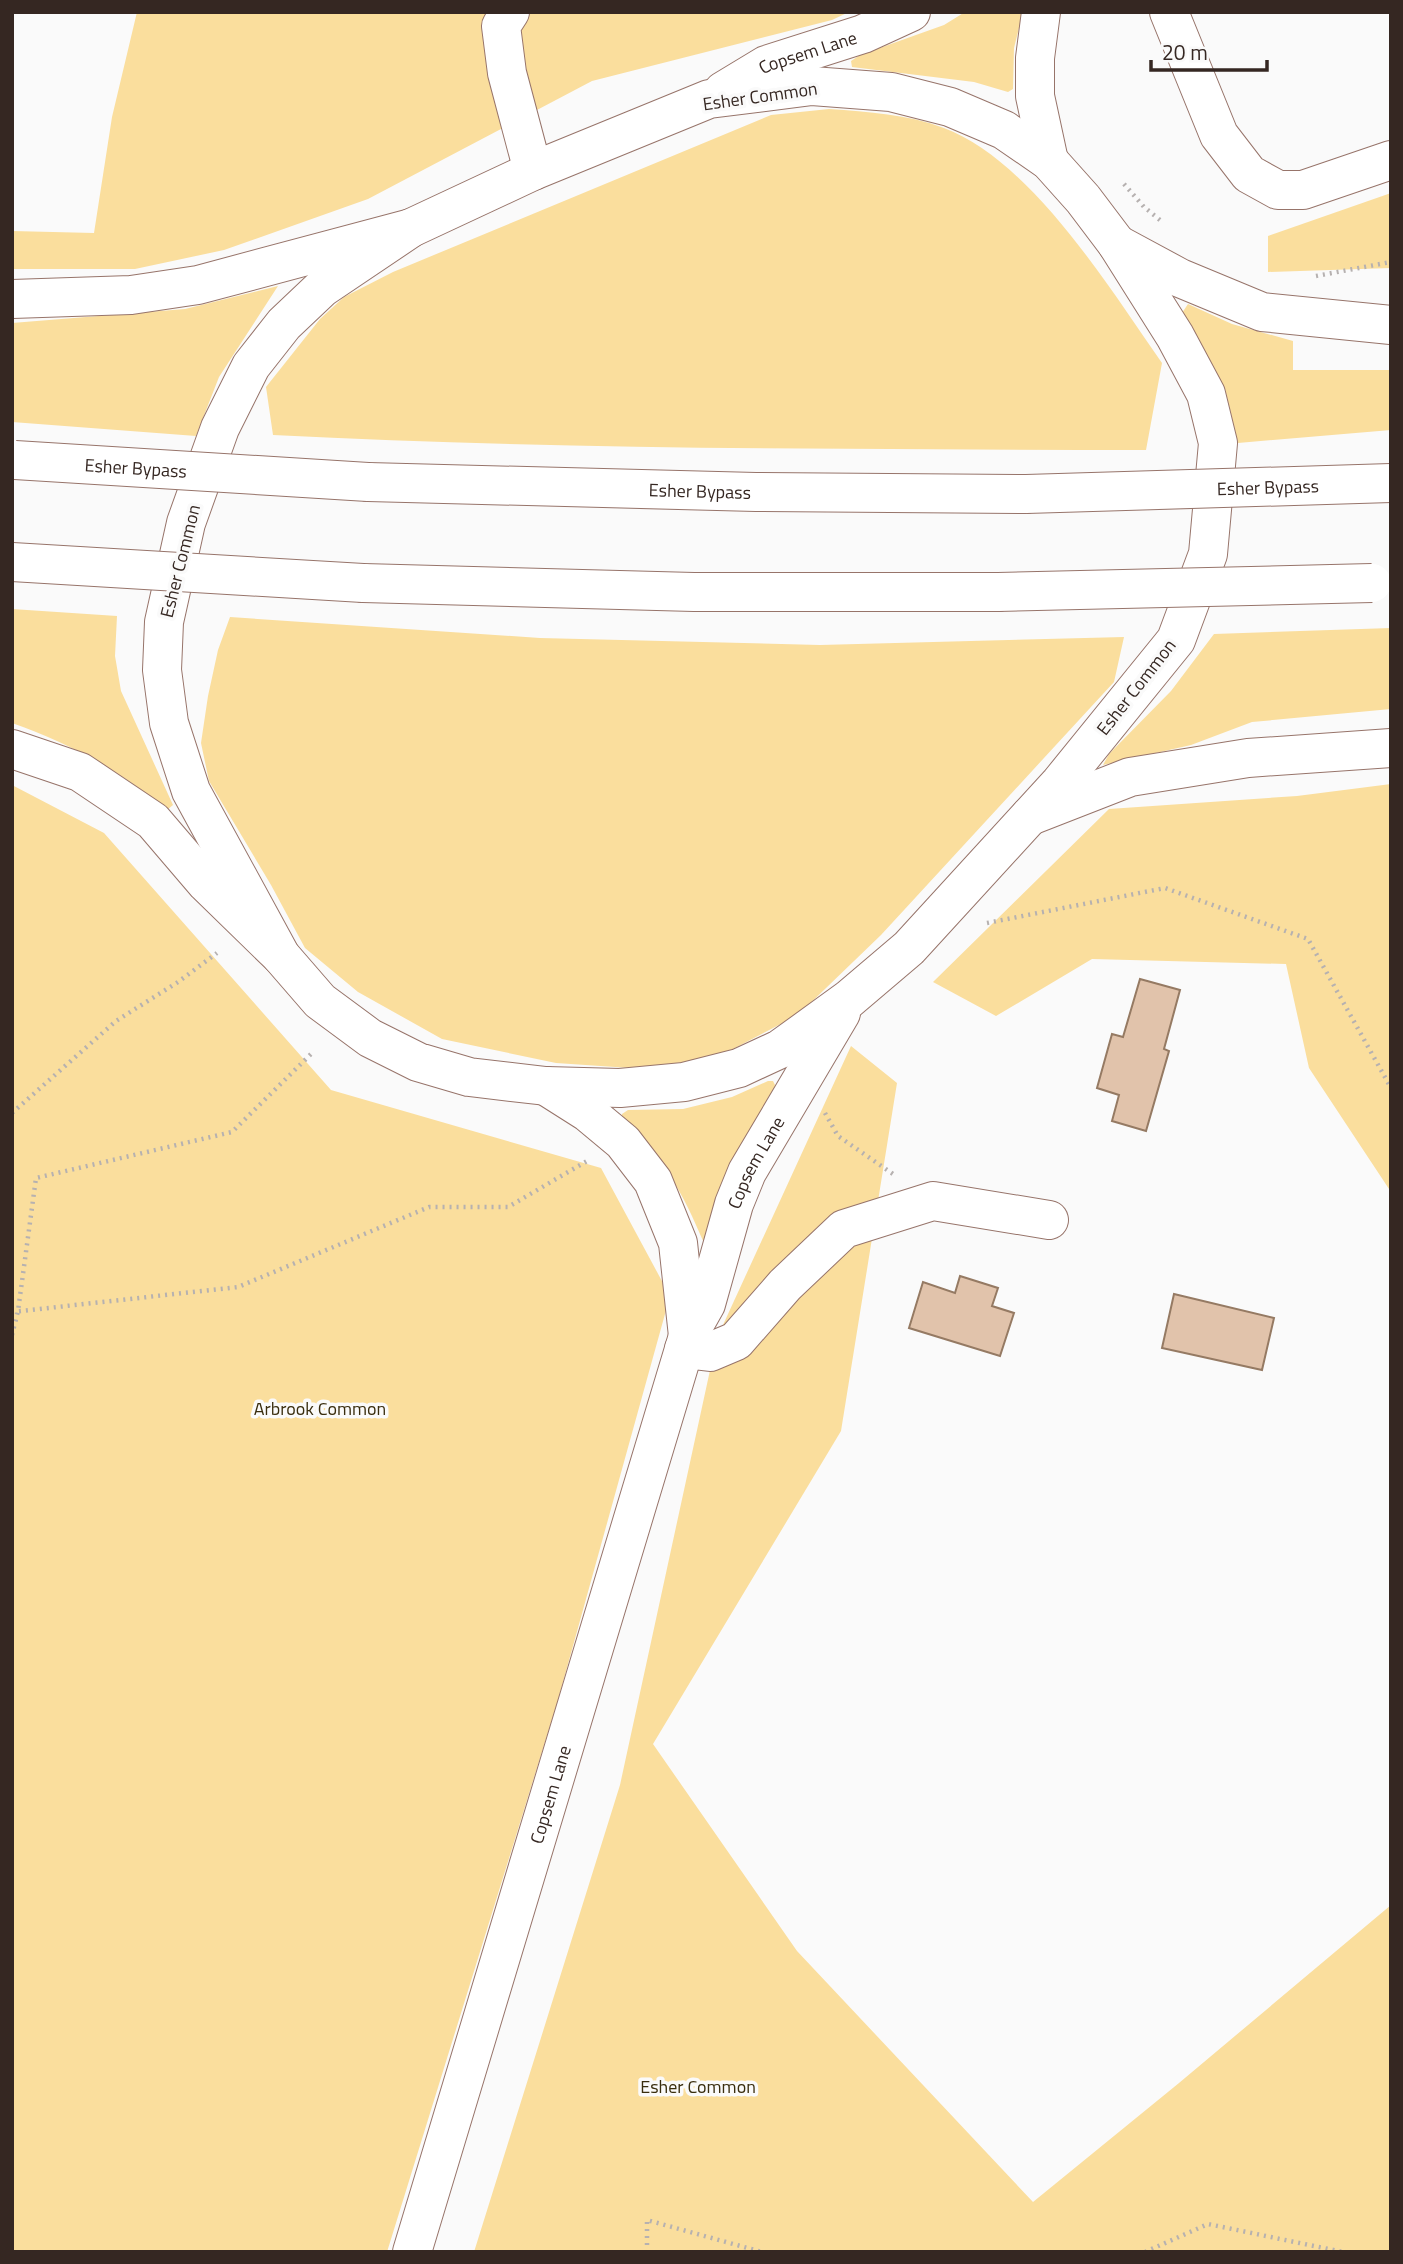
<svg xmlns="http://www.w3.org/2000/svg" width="1403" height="2264" font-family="'Titillium Web',sans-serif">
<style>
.green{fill:#fade9d}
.building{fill:#e1c3ab;stroke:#957a63;stroke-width:2}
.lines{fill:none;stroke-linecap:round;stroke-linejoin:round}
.minor-casing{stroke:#97746a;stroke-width:40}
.major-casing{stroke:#97746a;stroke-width:40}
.highway-casing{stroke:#97746a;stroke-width:40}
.path{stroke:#b6b1b0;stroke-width:4.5;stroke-dasharray:2 5;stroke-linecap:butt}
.minor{stroke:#fff;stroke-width:38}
.major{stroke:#fff;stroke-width:38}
.highway{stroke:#fff;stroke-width:38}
.highway-bridge-casing{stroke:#97746a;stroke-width:40;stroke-linecap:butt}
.highway-bridge{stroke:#fff;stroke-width:38}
.labels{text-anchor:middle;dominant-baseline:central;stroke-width:7;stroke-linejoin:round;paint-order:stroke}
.street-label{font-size:18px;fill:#352722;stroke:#fafafa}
.park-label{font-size:18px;fill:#392d0e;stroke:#fafafa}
</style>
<rect width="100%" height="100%" fill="#fafafa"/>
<g class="green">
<path d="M137,12H849L832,20L592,81L368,199L224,250L135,269H12V231L94,233L112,117Z"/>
<path d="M965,12H1023L1014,48L1013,89L1008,92L974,82L852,67L851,61L860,55L944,25Z"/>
<path d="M829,109C869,112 907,114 944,128C1032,161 1110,289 1162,363L1146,450C855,449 564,450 273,435L266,387L320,319L344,297L393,272L771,115Z"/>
<path d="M1391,193V268L1268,272V236Z"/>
<path d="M278,286L219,377L196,436L12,422V323L185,309Z"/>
<path d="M1188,304L1232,324L1293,341V370H1391V430L1238,443L1225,389L1182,313Z"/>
<path d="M12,609L117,616L115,656L121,691L173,805L167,810C121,771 69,743 12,723Z"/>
<path d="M230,617L540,638L820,645L1124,637L1114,682L881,935L798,1015L733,1049L695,1061L630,1068L556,1063L442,1039L358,992L305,948L271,885L209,781L201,743L208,696L218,650Z"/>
<path d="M1391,628V709L1252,722L1191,745L1103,765L1109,754L1171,691L1214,634Z"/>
<path d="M1391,784V1192L1309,1068L1286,964L1092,959L996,1016L933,982L1109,809L1297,796Z"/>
<path d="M12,785L104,833L331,1090L601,1168L670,1296L558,1700L387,2252H12Z"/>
<path d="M851,1046L897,1083L841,1431L653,1744L797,1951L1033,2202L1179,2083L1391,1905V2252H474L620,1785L717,1338Z"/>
<path d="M768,1081H773L775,1085L773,1093L769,1096L742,1148L704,1243C681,1189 665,1161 622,1120V1114L628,1110L683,1109L732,1097Z"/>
</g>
<g class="building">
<path d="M1140,979L1180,990L1164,1049L1169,1051L1146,1131L1112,1121L1119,1095L1097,1088L1112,1034L1123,1037Z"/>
<path d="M960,1276L998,1288L992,1306L1014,1313L1000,1356L909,1328L923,1282L955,1293Z"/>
<path d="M1174,1294L1274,1318L1262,1370L1162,1348Z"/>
</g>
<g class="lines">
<defs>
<g id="minor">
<path d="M510,12L501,26L507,73L533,171"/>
<path d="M1169,12L1219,135L1249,174L1278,190H1303L1391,160"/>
<path d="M684,1349L710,1352L736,1341L785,1285L844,1229L933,1201L1049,1220"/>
</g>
<g id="major">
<path d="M1041,12L1035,58V96L1049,161"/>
<path d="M812,86L891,92L950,107L1004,130L1049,161L1083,199L1117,244L1175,336L1206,394L1218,443L1208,554L1176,640L1060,783L909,948L849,999L780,1049L739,1068L684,1082L620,1088L546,1086L469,1077L418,1062L370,1038L320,1001L281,956L191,791L169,723L162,670L164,622L186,523L220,428L251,366L284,324L322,288L411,228L533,171L709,99Z"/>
<path id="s1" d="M723,91L766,65L863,34L911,12"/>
<path d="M546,1086L587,1112L623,1142L653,1181L678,1243L688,1336"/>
<path id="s2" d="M412,2252L688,1336L706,1304L734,1204L747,1172L841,1013"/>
</g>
<g id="highway">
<path d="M1117,244L1180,278L1262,312L1391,325"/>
<path d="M12,299L131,295L198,285L411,228"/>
<path id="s3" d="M368,482L756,492L1026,494"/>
<path d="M363,583L694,592H998"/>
<path d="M12,749L80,772L153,821L206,883L281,956"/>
<path d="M1030,816L1130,777L1248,758L1391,748"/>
</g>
</defs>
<use href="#minor" class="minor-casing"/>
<use href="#major" class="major-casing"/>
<use href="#highway" class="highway-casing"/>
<g class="path">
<path d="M1124,184L1144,207L1160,220"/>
<path d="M1316,276L1391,262"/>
<path d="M987,923L1165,888L1308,939L1391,1088"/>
<path d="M12,1113L116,1021L178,982L217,953"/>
<path d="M825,1113L838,1136L893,1174"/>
<path d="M12,1312L238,1287L429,1207H508L587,1161"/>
<path d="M12,1335L18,1311L36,1178L232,1132L312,1053"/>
<path d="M647,2252V2220L762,2252"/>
<path d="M1145,2252L1208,2224L1343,2252"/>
</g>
<use href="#minor" class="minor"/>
<use href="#major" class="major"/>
<use href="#highway" class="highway"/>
<defs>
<g id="highway-bridge">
<path id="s4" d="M15,460L368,482"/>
<path id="s5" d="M1026,494L1391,483"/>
<path d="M12,562L363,583"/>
<path d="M998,592L1372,583"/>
</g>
</defs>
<use href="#highway-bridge" class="highway-bridge-casing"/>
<use href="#highway-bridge" class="highway-bridge"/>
</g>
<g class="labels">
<g class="street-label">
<text stroke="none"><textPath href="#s1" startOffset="94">Copsem Lane</textPath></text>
<text transform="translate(760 96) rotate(-8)">Esher Common</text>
<text stroke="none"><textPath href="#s4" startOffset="121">Esher Bypass</textPath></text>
<text stroke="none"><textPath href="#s5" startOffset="242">Esher Bypass</textPath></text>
<text stroke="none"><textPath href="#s3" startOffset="332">Esher Bypass</textPath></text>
<text transform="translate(180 561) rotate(-76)">Esher Common</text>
<text transform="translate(1136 687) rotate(-52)">Esher Common</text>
<text stroke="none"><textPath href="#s2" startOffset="1144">Copsem Lane</textPath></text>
<text stroke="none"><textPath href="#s2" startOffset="478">Copsem Lane</textPath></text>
</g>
<g class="park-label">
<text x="320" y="1408">Arbrook Common</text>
<text x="698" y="2086">Esher Common</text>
</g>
</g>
<rect width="1403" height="2264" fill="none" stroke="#352722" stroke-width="28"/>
<path d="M1151 60v10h116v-10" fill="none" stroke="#352722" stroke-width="3.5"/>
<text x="1162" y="60" font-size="21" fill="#352722" stroke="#fafafa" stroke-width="5" paint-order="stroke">20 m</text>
</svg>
